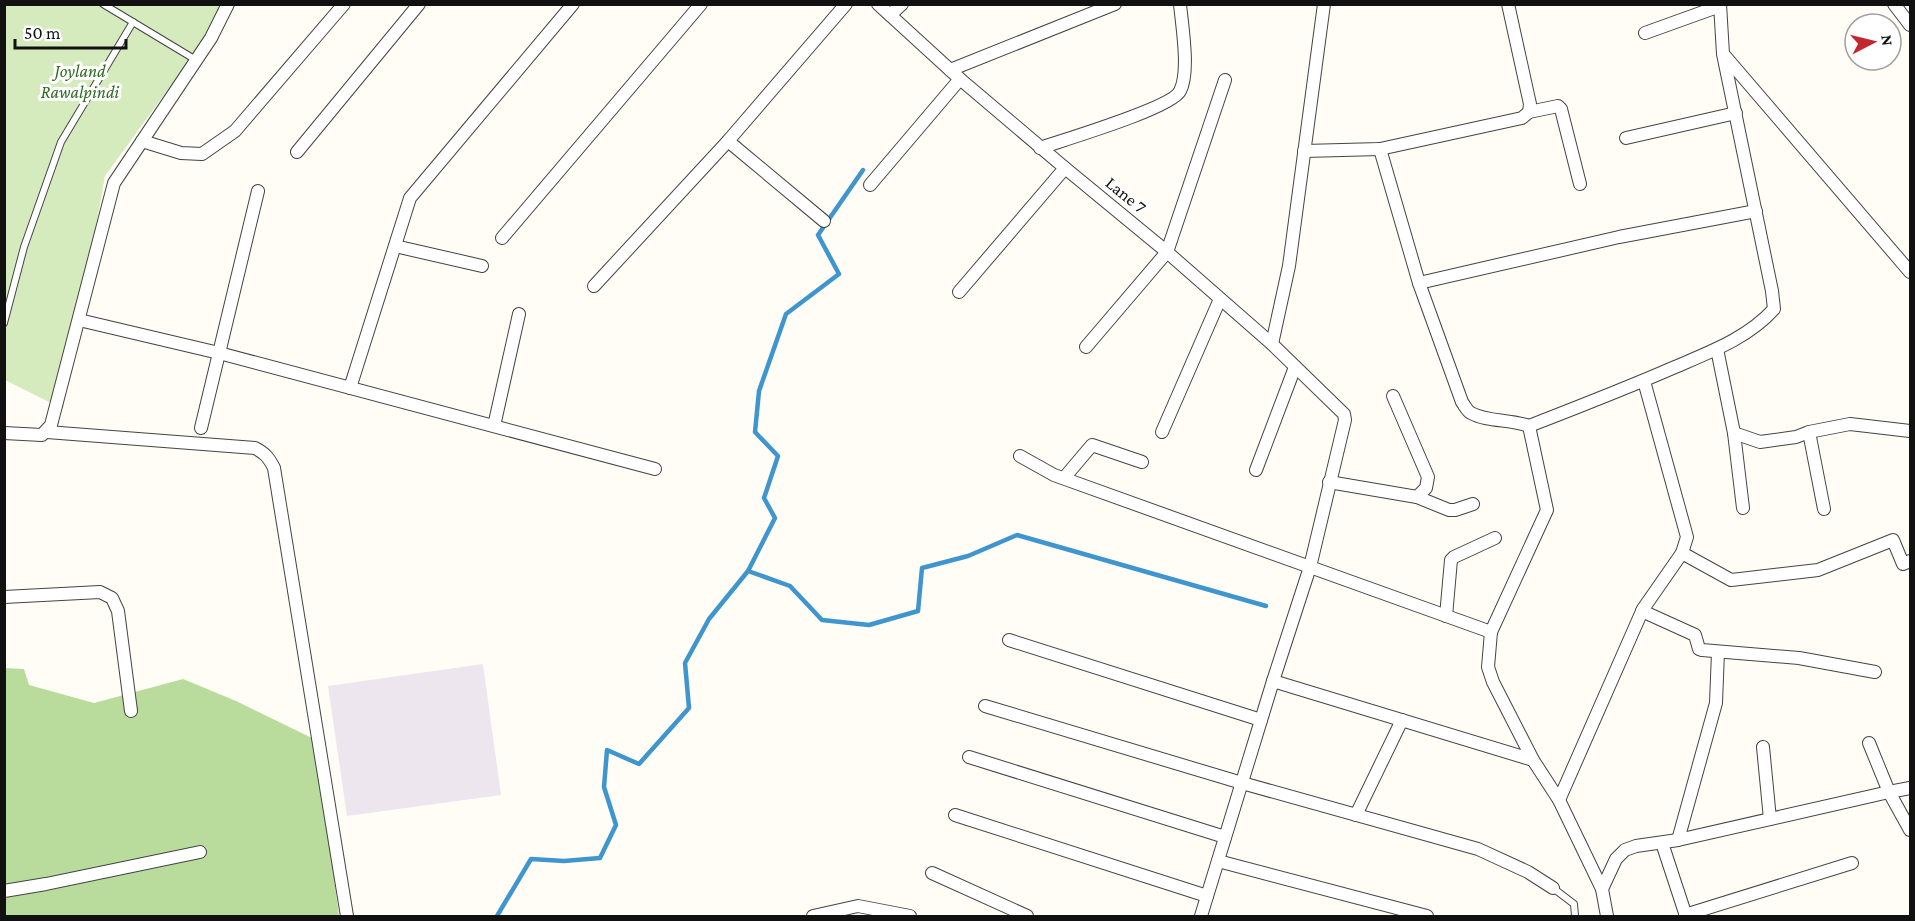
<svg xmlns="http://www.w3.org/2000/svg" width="1915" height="921" font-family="'Crimson Pro',serif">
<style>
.industrial{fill:#eee6ef}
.green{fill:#d5ebbd}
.forest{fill:#b9dc9c}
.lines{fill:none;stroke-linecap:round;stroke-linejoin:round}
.stream{stroke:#3f96cf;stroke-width:4.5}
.lane-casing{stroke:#444;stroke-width:8}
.street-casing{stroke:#444;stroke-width:14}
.lane{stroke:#fff;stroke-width:6}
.street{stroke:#fff;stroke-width:12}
.labels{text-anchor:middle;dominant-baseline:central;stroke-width:6;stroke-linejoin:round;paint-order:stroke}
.park-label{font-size:18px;font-style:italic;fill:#2f6b1f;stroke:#fff}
.street-label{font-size:18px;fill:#111;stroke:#fff}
</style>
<rect width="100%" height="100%" fill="#fffdf5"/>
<path class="industrial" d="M483,664L501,795L347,816L328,686Z"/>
<path class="green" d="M4,5H224L214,26L105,176L63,409L5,380Z"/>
<path class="forest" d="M4,668L24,669L29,685L94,703L183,679L236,701L316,740L339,916H5Z"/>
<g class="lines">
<g class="stream">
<path d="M748,571L775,518L764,498L778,456L755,432L759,391L786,314L839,274L818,235L863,170"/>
<path d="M497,916L531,859L564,861L600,858L616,825L604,787L607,750L639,764L689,708L685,663L709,619L748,571L790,586L822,620L869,625L918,611L922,568L968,556L1017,535L1266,606"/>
</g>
<defs>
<g id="lane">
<path d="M103,4L196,60"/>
<path d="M4,323L24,247L61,142L133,22"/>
<path d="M1553,888L1574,904L1575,916"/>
</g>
<g id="street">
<path d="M878,4L960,79L1065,168L1167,252L1272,344L1344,414L1345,420L1310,567L1273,681L1201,916"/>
<path d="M1894,4L1910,25"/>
<path d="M890,15L902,4"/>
<path d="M1645,33L1720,6"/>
<path d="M1724,55L1910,272"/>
<path d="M950,70L1115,4"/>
<path d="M1529,112L1558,106L1561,109L1580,184"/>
<path d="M1626,138L1736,113"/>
<path d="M142,141L181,153L202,154L235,131L344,4"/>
<path d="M728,141L824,221"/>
<path d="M1040,148C1063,140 1172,108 1180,91C1190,72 1182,26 1180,4"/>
<path d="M1304,151L1380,149L1522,118L1529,112L1530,104L1508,4"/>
<path d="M297,152L419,4"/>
<path d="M870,185L960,79"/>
<path d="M502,238L701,4"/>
<path d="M395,246L482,266"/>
<path d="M1419,283L1619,237L1756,211"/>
<path d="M594,286L728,141L846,4"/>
<path d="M959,292L1065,168"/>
<path d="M79,320L219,353L655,469"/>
<path d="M1272,344L1289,266L1324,4"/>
<path d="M1086,347L1167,252L1225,80"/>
<path d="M1717,349L1734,433L1760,442L1796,437L1809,432L1850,424L1910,431"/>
<path d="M350,388L410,198L573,4"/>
<path d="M1393,396L1428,477L1426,488L1417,497"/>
<path d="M494,426L519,314"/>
<path d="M1529,426C1578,407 1627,388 1675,367C1710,352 1748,338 1774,309L1772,291L1723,54L1720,4"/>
<path d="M201,428L258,191"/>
<path d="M47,432L255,448C265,453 269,458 274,468L347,916"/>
<path d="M1162,432L1220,299"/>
<path d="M1809,432L1824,509"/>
<path d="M4,433L42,435L51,425L114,183L211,38L228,4"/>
<path d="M1734,433L1743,508"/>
<path d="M1020,456L1054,475L1491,632L1547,510L1529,426C1511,419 1487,422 1471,413C1467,411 1465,406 1462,402L1419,283L1380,149"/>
<path d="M1256,470L1295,367"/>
<path d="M1064,478L1092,445L1142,462"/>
<path d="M1329,482L1417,497L1449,510H1455L1473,504"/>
<path d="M1682,553L1731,580L1740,579L1818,570L1893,540L1903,564L1910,561"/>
<path d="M4,597L100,592L112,598L118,611L131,711"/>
<path d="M1642,611L1695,635L1699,649L1702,650L1799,658L1875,672"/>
<path d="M1446,616L1451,560L1454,557L1495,538"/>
<path d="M1491,632L1488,667L1493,682L1533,760L1559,800L1602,889L1607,916"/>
<path d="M1009,640L1261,720"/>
<path d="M1273,681L1533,760"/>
<path d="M985,706L1242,783L1478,849L1528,872L1553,888"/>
<path d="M1869,743L1889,792L1910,830"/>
<path d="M1763,747L1770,819"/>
<path d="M969,757L1225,837"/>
<path d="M1559,800L1643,609L1682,553L1687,537L1644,381"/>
<path d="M955,815L1207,896"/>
<path d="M1356,815L1402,720"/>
<path d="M1678,840L1716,703L1718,652"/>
<path d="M1662,843L1686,916"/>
<path d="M1218,861L1427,916"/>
<path d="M932,873L1027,916"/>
<path d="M1602,889L1616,859L1625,850L1636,846L1678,840L1889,792L1910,788"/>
<path d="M4,891L46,884L200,852"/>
<path d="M1685,915L1852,863"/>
<path d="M813,916L858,906L910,916"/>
</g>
</defs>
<use href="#lane" class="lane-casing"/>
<use href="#street" class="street-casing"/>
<use href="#lane" class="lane"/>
<use href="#street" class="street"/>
</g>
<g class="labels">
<g class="park-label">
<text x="80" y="71">Joyland<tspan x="80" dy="21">Rawalpindi</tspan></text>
</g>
<g class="street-label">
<text transform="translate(1126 195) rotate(39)">Lane 7</text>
</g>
</g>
<rect width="1915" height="921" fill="none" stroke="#111111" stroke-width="12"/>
<g transform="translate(1873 42) rotate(83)"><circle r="28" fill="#ffffff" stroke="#a0a0a0" stroke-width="1.5"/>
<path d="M0-4.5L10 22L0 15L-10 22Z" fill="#c4262e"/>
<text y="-9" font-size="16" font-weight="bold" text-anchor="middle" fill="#111111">N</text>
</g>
<path d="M15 39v9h111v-9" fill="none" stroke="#111111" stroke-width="3"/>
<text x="24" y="39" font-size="18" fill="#111111" stroke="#ffffff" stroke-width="4.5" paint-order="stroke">50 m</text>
</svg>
